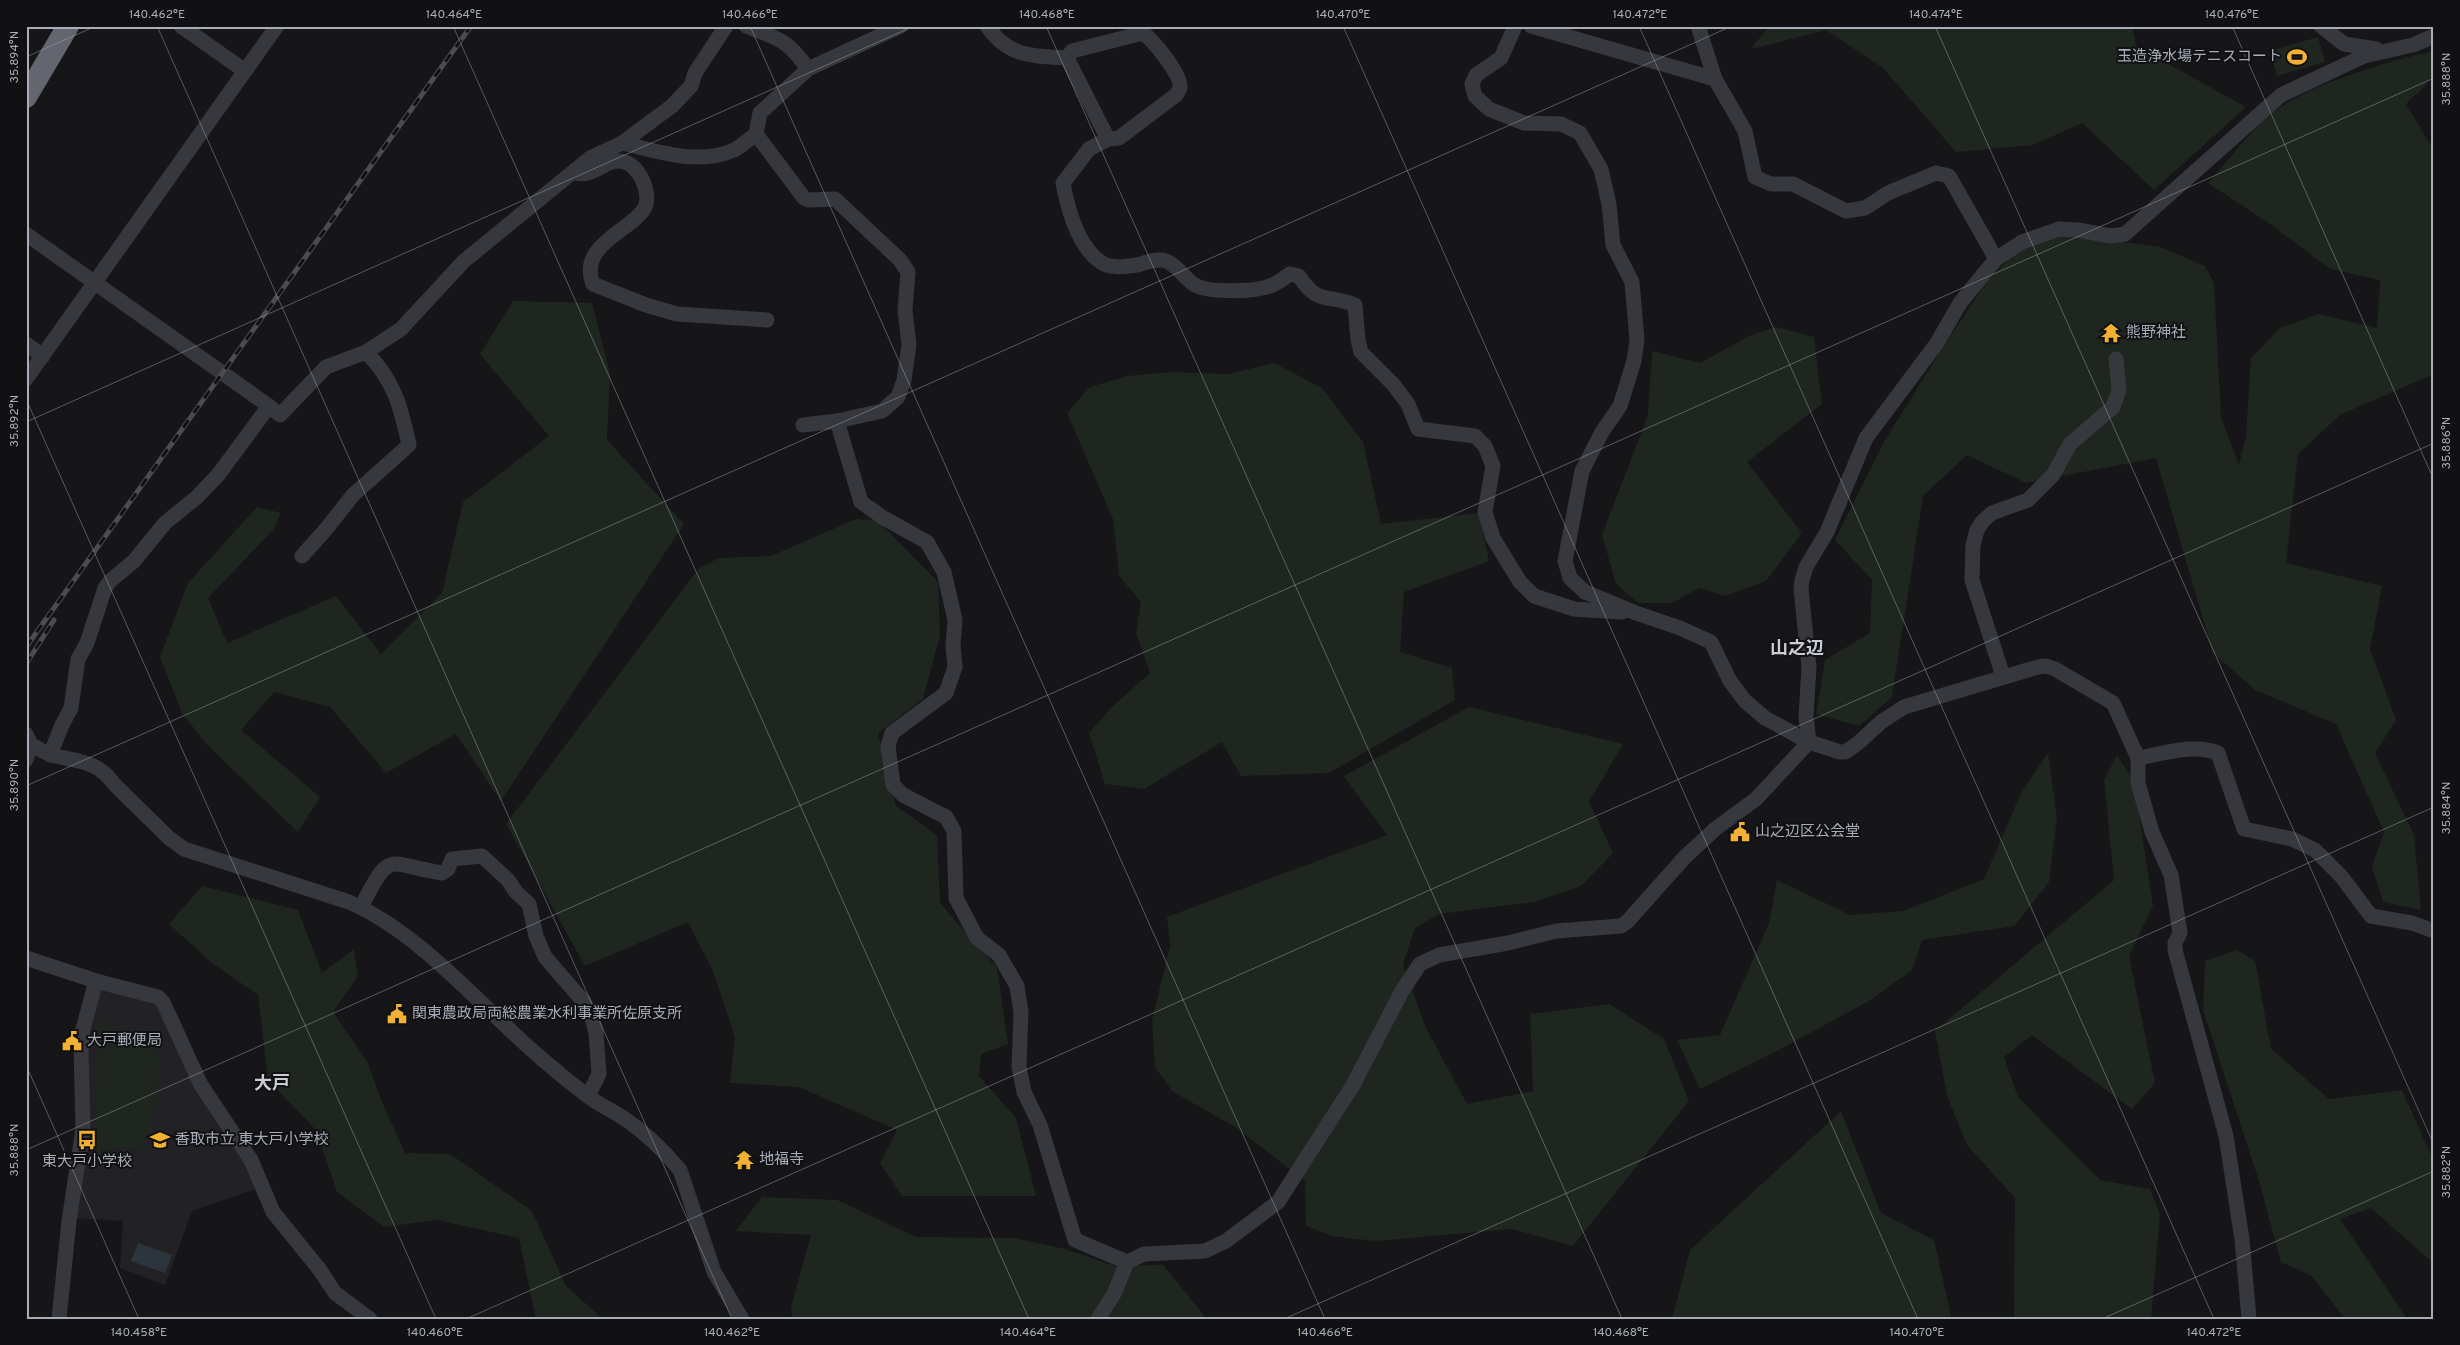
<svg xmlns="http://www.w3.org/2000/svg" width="2460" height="1345" font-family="Overpass,'Noto Sans JP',sans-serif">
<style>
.built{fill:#222225}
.green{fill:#1e261f}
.water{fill:#2c353c}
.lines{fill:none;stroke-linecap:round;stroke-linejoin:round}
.minor{stroke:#37383d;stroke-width:15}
.highway{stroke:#63666e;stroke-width:22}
.rail-casing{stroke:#4a4c52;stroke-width:5}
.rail{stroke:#111113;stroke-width:3;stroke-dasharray:9;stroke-linecap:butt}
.ticks{fill:none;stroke:#a8adb8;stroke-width:1;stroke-opacity:0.45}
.labels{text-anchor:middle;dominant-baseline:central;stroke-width:4;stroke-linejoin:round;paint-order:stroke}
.poi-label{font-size:15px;fill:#a8adb8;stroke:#111113;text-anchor:start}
.quarter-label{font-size:18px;font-weight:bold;fill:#c9ccd4;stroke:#111113}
.neatline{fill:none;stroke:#a8adb8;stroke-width:2}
.ticks-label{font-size:12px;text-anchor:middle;fill:#a8adb8}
</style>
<rect width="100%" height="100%" fill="#161618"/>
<path class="built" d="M102,987L156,1001L259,1188L192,1211L165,1285L120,1268L123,1221L74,1218L85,1048Z"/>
<g class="green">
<path d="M1769,26H2132L2136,46L2246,107L2154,190L2082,123L2033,145L1956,152L1883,68L1826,30L1751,49Z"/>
<path d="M2318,37L2325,62L2277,76L2270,51Z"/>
<path d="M2434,51C2434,82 2427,83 2406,104L2430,144L2434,146V374L2340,415L2298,454L2286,563L2382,586L2370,649L2396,720L2375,753L2414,835L2421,910L2383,902L2372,867L2384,832L2336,724L2255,690L2213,653L2156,458L2026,483L1967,455L1923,496L1892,697L1859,726L1816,714L1825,660L1870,633L1872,580L1835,540L1885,440L1943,347L1988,280L2023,245L2059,233L2160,247L2205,266L2214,283L2221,417L2239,465L2246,436L2251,358L2280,328L2318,314L2377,328L2380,280L2330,269L2270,224L2208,183C2227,162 2244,139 2264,120C2297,87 2388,61 2434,51Z"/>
<path d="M513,301L592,303L610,374L607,440L684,524L501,801L456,734L386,773L330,707L274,692L241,730L320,797L298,832L208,746L182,713L160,657L188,583L257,507L281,513L273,530L208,598L227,643L336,596L381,654L442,593L463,502L549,436L480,354Z"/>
<path d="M1776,327L1814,337L1822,404L1747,462L1802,533L1766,581L1725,596L1700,588L1672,603H1638L1616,584L1602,535L1648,415L1652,351L1700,363L1751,335Z"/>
<path d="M1274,363L1322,388L1363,442L1381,524L1479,513L1489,561L1404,592L1400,652L1452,668L1455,700L1329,773L1241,776L1222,742L1144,789L1105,784L1089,733L1113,706L1150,673L1136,633L1141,602L1119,576L1113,519L1067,413L1090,387L1128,376L1172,372L1228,374Z"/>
<path d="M856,519L877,520L938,582L940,635L923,699L878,733L896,806L937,835L940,903L997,968L1008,1044L981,1054L979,1076L1016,1118L1036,1196H902L880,1163L897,1130L799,1087L730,1083L735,1037L713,971L688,922L585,966L506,824L699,568L719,558L771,556Z"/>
<path d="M1469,707L1623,744L1589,802L1613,853L1581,886L1534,902L1439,914L1415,928L1403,964L1425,1026L1467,1104L1533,1091L1530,1014L1609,1004L1664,1039L1689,1101L1573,1246L1512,1229L1375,1241L1332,1236L1306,1226L1305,1181L1235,1127L1172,1091L1155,1067L1152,1020L1170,946L1167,917L1387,835L1344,776Z"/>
<path d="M2048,753L2057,818L2049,882L2014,926L1922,940L1912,970L1869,1001L1775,1052L1700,1089L1677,1040L1720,1035L1769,923L1777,880L1850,915L1903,911L1984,879L2021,793Z"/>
<path d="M2117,755L2134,781L2153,906L2129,956L2155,1083L2132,1109L2032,1035L2004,1057L2018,1097L2100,1180L2150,1189L2160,1215L2151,1319H2014L2015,1198L1967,1145L1947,1096L1935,1031L2114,880L2104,780Z"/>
<path d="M202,886L298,910L322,973L354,949L358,976L333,1012L367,1061L382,1102L405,1153L450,1154L532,1211L566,1286L603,1319H536L519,1238L437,1220L384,1227L337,1192L316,1130L268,1080L258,995L212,963L169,924Z"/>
<path d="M2237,950L2255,961L2271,1049L2329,1099L2402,1090L2434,1162V1264L2371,1208L2340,1219L2407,1319H2345L2312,1276L2281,1262L2259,1181L2203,1010L2205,961Z"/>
<path d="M99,1023H113L112,1039C133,1025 149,1041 159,1058L153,1130L145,1141L129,1150L113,1148L108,1143L109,1155L94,1154Z"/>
<path d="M1841,1111L1881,1213L1934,1240L1951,1316L1949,1319H1672L1690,1250Z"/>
<path d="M762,1197L837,1200L916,1237L1014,1238L1065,1249L1115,1266L1163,1265L1207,1319H793L791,1307L811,1235L736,1231Z"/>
</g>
<path class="water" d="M138,1243L172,1255L165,1273L131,1261Z"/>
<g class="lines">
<g class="minor">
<path d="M181,26L245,71"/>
<path d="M746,26C779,39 787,39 808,69"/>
<path d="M987,26C1008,57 1033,56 1067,58L1108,139L1089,149L1063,183C1068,210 1079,252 1106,265C1112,267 1123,267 1129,266C1141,266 1154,257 1166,261C1177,265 1185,279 1195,285C1210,293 1253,292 1270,286C1277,284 1284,278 1290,274L1299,276C1319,307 1328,293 1355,305L1358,340L1361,352L1393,384L1408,404L1418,429L1475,436L1485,446L1493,466L1485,512L1493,538L1520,582L1534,596L1574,609L1622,612"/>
<path d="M1515,26L1501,58L1476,75L1472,84L1475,96L1489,109L1524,123L1561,124L1580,133L1601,169L1609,204L1613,245L1632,282L1637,340L1634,361L1620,406L1602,432L1582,471L1565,561L1570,578L1585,592L1636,613L1680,628L1711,642L1730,681L1745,701L1765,718L1809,742L1840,752H1845L1857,744L1881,722L1904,707L2038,667L2046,666L2055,669L2113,703L2138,758V783L2152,832L2171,875L2180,933L2175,943V950L2226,1136L2242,1239L2249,1319"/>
<path d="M1531,26L1715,79"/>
<path d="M1698,26L1715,79L1745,131L1755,177L1771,184H1793L1846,211L1865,208L1888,193L1936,173L1949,176L1996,259"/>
<path d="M2321,26L2344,44L2376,49"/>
<path d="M1067,58L1072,51L1143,33C1153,40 1182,75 1180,88C1179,91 1177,93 1176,95L1119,138L1108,139"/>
<path d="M756,134L804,198L809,200L835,199L900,260L908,272L905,310L909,345L904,380L898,397L882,411L837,421L861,502L882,517L927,542L944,572L955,620L953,645L955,667L946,693L892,733L888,746L893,785L903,795L946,817L954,831L956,898L977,938L999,955L1017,986L1021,1012L1019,1067L1024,1092L1040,1125L1075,1240L1127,1262"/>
<path d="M622,143C658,151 698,166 734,150C742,146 749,139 756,134L760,113L808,69L901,26"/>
<path d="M575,173C596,178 606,156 625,162C634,165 639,173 643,181C646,189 649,199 645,207C634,230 577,244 593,284L646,305L677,314L767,320"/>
<path d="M26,234L269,406L218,475L197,497L165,523L134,561L110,581L105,588L87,643L78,659L71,708L62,725L50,755"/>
<path d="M26,344L43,356"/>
<path d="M26,379L277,26"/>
<path d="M269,406L280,415L326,367L366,352L401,329L464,261L590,158L622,143L672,106L691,86L695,73L726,26"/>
<path d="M803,425L837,421"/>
<path d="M302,556L327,528L353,495L409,445C401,407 394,380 366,352"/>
<path d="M2003,676L1972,580L1973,545L1977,530L1983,521L1992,513L2028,500L2053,475L2070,444L2113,407L2119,390L2116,359"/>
<path d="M26,734L31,745L26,760"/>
<path d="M1809,742L1806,717L1809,667L1801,589L1802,580L1806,567L1827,532L1866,438L1937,343L1960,303L1996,259L2022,242L2059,229L2078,230L2111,236L2125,234L2281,95L2364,56L2413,45L2434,36"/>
<path d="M31,745C38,748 45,753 52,755C78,762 97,760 114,784L169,838L184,849L349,902C422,934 481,1007 542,1059C557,1072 573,1085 589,1097C600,1105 613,1111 625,1119C646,1133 664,1151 680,1170L714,1272L742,1319"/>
<path d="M2138,758C2162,754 2194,743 2218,753L2244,829L2292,839L2315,850L2341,876L2371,916L2412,923L2434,931"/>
<path d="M361,907C392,848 385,864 442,873L448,869L452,859L482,856L508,880L516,892L529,904L536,936L545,957L584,1002L592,1018L596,1033L599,1074L588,1096"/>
<path d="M26,958L96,981L158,997L163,1002L201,1085L251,1160L273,1212L320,1270L335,1293L370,1319"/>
<path d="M59,1319L69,1221L83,1129L81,1048L83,1029L96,981"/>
<path d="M1098,1319L1115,1292L1127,1262L1144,1254L1205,1251L1226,1241L1278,1202L1353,1085L1402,991L1420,964L1439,955L1508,943L1556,931L1621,926L1627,922L1684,858L1715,829L1756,799L1809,742"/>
</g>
<path class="highway" d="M26,97L68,26"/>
<defs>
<g id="rail">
<path d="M26,647L471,26"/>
<path d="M26,664L54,620"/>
</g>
</defs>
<use href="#rail" class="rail-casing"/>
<use href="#rail" class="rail"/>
</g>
<path class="ticks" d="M157,26L732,1319M453,26L1029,1319M750,26L1325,1319M1046,26L1622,1319M1343,26L1918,1319M1639,26L2214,1319M1935,26L2434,1145M2232,26L2434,480M26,57L96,26M26,399L436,1319M26,422L914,26M26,786L1732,26M26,1065L139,1319M26,1150L2434,78M466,1319L2434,443M1284,1319L2434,807M2102,1319L2434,1171"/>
<defs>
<symbol id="stadium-bare" viewBox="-9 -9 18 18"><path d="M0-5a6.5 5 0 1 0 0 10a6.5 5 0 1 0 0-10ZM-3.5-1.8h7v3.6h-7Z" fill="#f2b134" stroke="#111113" stroke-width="2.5" paint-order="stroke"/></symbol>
<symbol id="temple-bare" viewBox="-9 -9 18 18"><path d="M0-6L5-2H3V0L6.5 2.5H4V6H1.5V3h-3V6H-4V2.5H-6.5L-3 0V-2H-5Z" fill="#f2b134" stroke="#111113" stroke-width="2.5" paint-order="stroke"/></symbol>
<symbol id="civic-bare" viewBox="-9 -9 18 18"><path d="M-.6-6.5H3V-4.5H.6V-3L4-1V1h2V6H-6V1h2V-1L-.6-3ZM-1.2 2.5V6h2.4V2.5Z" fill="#f2b134" stroke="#111113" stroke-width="2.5" paint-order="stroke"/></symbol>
<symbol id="bus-bare" viewBox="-9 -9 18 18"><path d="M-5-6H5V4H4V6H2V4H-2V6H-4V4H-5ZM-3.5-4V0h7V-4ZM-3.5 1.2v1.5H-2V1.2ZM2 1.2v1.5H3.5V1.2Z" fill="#f2b134" stroke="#111113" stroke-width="2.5" paint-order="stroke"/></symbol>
<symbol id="school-bare" viewBox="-9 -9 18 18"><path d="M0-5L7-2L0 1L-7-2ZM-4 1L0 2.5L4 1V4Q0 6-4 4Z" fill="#f2b134" stroke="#111113" stroke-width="2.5" paint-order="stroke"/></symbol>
</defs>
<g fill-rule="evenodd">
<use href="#stadium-bare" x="2283" y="43" width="28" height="28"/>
<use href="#temple-bare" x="2097" y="319" width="28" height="28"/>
<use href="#civic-bare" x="1726" y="818" width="28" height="28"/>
<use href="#civic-bare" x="383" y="1000" width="28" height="28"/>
<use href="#civic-bare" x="58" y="1027" width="28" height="28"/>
<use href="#bus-bare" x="73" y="1126" width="28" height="28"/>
<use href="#school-bare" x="146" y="1126" width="28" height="28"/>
<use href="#temple-bare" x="730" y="1146" width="28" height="28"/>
</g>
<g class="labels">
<g class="poi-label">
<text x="2282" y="57" text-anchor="end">玉造浄水場テニスコート</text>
<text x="2126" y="333">熊野神社</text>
<text x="1755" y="832">山之辺区公会堂</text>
<text x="412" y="1014">関東農政局両総農業水利事業所佐原支所</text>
<text x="87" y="1041">大戸郵便局</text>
<text x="175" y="1140">香取市立 東大戸小学校</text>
<text x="759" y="1160">地福寺</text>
<text x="87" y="1162" text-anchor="middle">東大戸小学校</text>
</g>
<g class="quarter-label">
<text x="1797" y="649">山之辺</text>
<text x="272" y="1084">大戸</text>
</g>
</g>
<rect width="2460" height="1345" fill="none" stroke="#111113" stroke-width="55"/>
<rect x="28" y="28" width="2404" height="1290" class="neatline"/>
<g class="ticks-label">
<text x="157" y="18">140.462°E</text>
<text x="454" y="18">140.464°E</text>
<text x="750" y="18">140.466°E</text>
<text x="1047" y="18">140.468°E</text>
<text x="1343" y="18">140.470°E</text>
<text x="1640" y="18">140.472°E</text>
<text x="1936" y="18">140.474°E</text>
<text x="2232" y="18">140.476°E</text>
<text transform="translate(14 57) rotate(-90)" y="4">35.894°N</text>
<text transform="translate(2446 79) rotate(-90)" y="4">35.888°N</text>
<text transform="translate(14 421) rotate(-90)" y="4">35.892°N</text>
<text transform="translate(2446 443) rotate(-90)" y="4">35.886°N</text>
<text transform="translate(14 785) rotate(-90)" y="4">35.890°N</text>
<text transform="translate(2446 808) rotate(-90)" y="4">35.884°N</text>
<text transform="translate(14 1150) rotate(-90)" y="4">35.888°N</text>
<text transform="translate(2446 1172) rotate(-90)" y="4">35.882°N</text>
<text x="139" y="1336">140.458°E</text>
<text x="435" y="1336">140.460°E</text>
<text x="732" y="1336">140.462°E</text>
<text x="1028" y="1336">140.464°E</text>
<text x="1325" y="1336">140.466°E</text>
<text x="1621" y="1336">140.468°E</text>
<text x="1917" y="1336">140.470°E</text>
<text x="2214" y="1336">140.472°E</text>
</g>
</svg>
